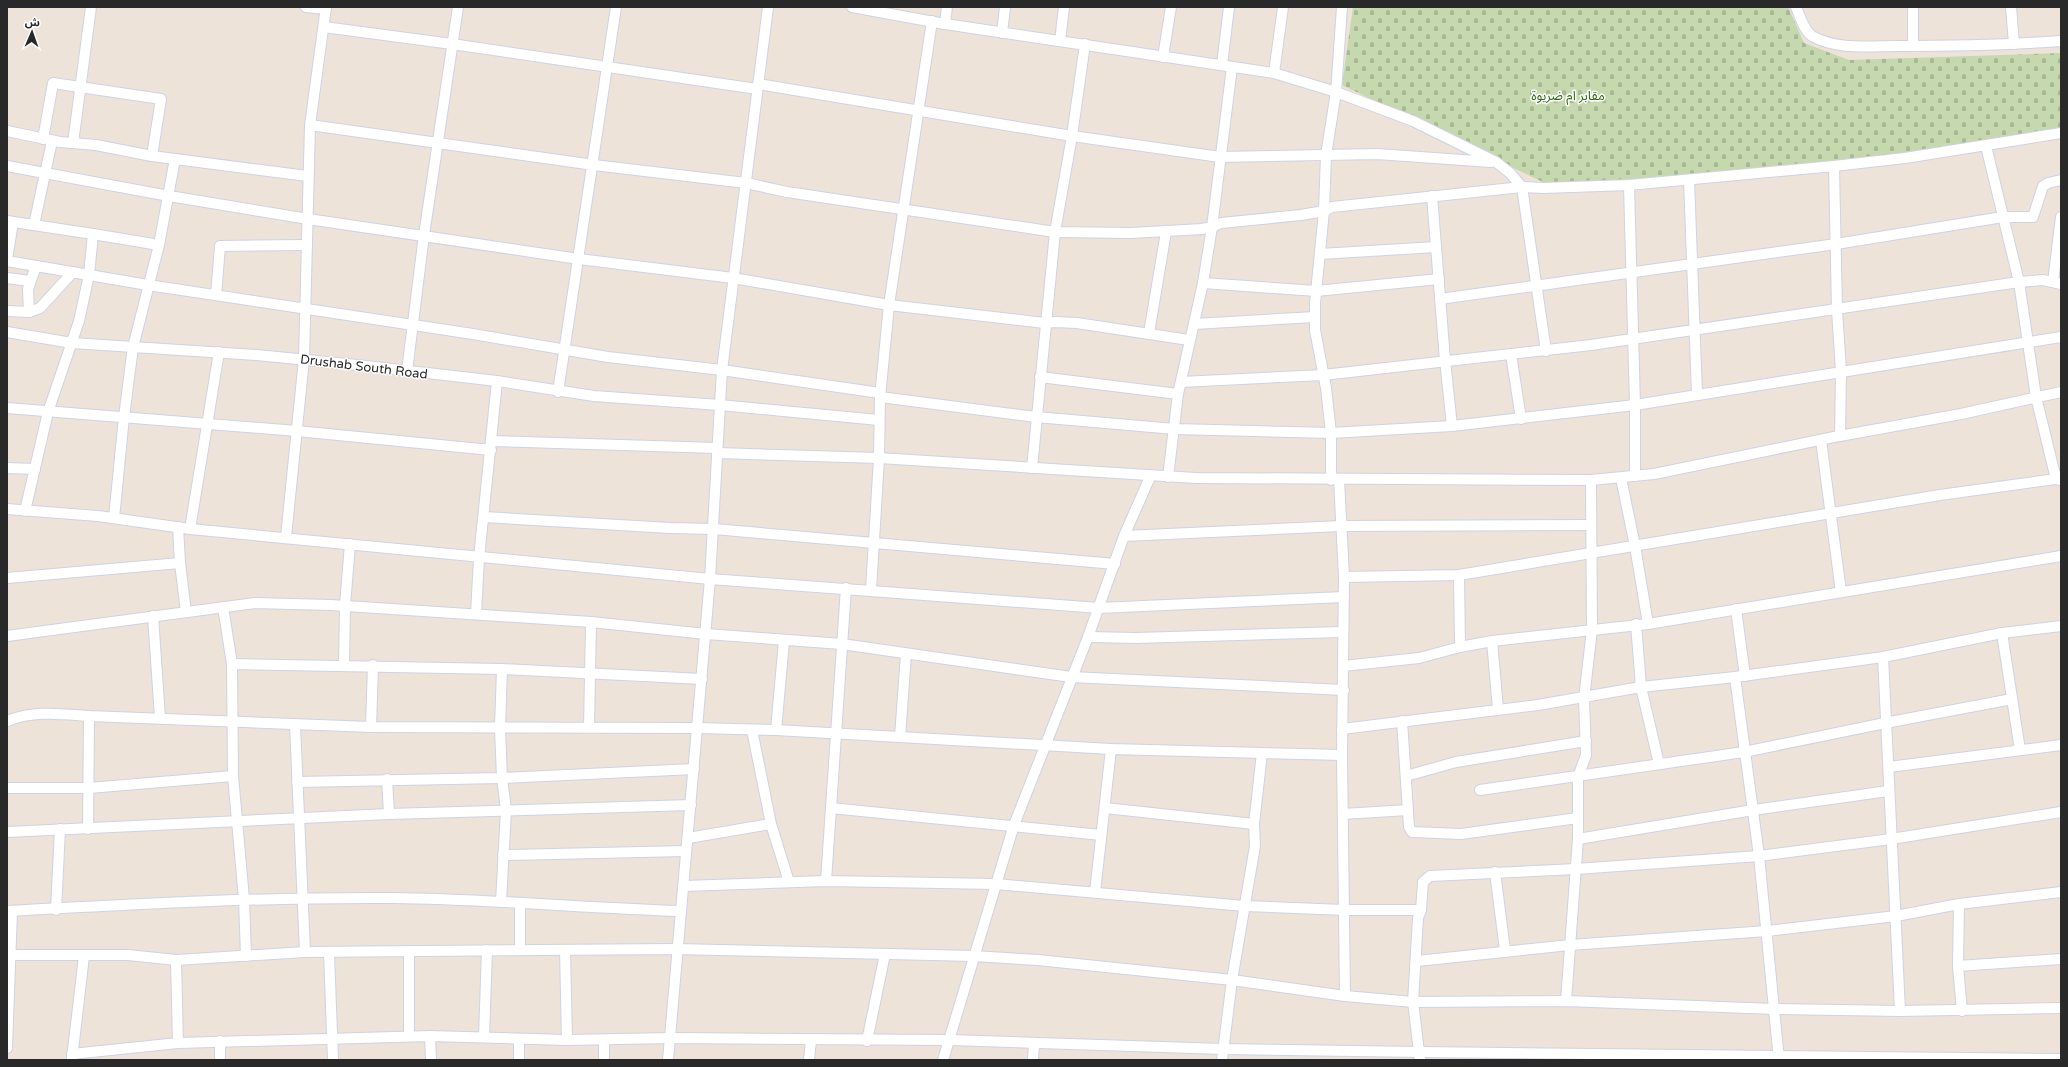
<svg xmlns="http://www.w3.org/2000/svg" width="2068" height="1067" font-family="'Varela Round','Noto Sans Arabic',sans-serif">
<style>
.cemetery{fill:url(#cemetery-stones)}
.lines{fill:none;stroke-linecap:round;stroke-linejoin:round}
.minor-casing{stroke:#ced3e3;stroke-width:12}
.minor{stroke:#fff;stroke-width:10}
.labels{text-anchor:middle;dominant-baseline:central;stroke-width:3;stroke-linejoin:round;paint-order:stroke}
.park-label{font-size:13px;fill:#2b6b13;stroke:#fff}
.street-label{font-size:13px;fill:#292929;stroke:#fff}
</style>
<defs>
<pattern id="cemetery-stones" width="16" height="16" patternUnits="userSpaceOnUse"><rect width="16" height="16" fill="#c5d8ae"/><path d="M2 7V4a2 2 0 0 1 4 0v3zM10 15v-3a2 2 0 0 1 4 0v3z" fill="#a9b996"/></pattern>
</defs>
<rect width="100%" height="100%" fill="#ede3d9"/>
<path class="cemetery" d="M1353,7H1788L1804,43L1849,60L2061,53V130L1866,159L1551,186L1342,85Z"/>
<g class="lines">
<defs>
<g id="minor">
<path d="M306,7L326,9"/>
<path d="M852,7L945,24L1274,73L1336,92L1413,121L1496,162L1510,173L1522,187L1546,351"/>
<path d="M1796,7C1800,16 1804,31 1812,36C1836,50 1870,46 1896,46C1951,46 2006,45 2061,41"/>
<path d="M2011,7L2014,44"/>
<path d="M945,24L947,7"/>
<path d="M324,27L452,44L757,89"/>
<path d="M1002,33L1005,7"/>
<path d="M1060,41L1064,7"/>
<path d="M1913,46V7"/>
<path d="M1163,57L1171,7"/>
<path d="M1222,65L1229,7"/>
<path d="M1274,73L1283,7"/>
<path d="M758,84L1072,136L1220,157L1377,154L1491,162"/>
<path d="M310,125L594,165L746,183L787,192L1055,232L1131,233L1202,229L1212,227L1221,223L1301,215L1324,211L1332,207L1522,187L1543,188L1629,185L1834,166L1905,158L2061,133"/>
<path d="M7,131L60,142L96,145L152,156L307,176"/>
<path d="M43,139L53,83L161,99L152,156"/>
<path d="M73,143L91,7"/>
<path d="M1986,146L2019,282L2036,397L2056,479L2061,480"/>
<path d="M7,166L169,196L308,219L579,259L733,278L889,305L1045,323L1056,322L1077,323L1189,340"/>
<path d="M1834,166L1837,310L1841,371L1840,436"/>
<path d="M1689,180L1697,394"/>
<path d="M1629,185L1635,405V476"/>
<path d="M1432,196L1445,360L1452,426"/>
<path d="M7,221L93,234L89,275L79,321L48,412L25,511"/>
<path d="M34,225L52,141"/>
<path d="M93,234L159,245"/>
<path d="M1320,254L1436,247"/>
<path d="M7,259L13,222"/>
<path d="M7,261L148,285L473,334L608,357L722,370L880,393"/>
<path d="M7,278L30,281"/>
<path d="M2053,282L2061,217"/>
<path d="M1203,283L1316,291L1439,279"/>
<path d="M216,295L220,246L307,245"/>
<path d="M1440,299L1836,244L2003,217H2033L2043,186L2048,183L2061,180"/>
<path d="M7,311L29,312L40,308L73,272"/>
<path d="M29,312L28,289L36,266"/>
<path d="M1194,324L1315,317"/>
<path d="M7,332L72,343L257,355L357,365L497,381L594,396L720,405L879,420"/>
<path d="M1149,333L1166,232"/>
<path d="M1511,354L1521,419"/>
<path d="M407,371L424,235L458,7"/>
<path d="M1040,377L1178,394"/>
<path d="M1181,382L1323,375L1591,345L2019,282L2043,280L2061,284"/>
<path d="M558,392L616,7"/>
<path d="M880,397L1036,417L1175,429L1331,433L1452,426L1635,405L2061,337"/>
<path d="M7,408L297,431L491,450"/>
<path d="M1821,440L1841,592"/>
<path d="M492,441L717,448"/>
<path d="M717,453L879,458L1196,478L1591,480L1654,474L1834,437L1961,414L2061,392"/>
<path d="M7,468L35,469"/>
<path d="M1032,468L1055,232L1072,136L1085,44"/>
<path d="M1168,477L1178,394L1203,283L1212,227L1232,67"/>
<path d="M1621,478L1635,546L1648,624"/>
<path d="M1339,479L1344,577L1342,755"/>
<path d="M1331,480V433L1326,388L1315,330V303L1324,211L1326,155L1336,92L1342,7"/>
<path d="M7,509L98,516L190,529L710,579L1099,608L1344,597"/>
<path d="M484,517L670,528L714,529L1115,564"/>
<path d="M114,518L124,417L133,347L159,245L175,159"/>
<path d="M178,527L180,563L186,612"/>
<path d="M190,529L219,352"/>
<path d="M1124,536L1341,526L1590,525"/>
<path d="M286,537L304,359L310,125L326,7"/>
<path d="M1459,575L1460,647"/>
<path d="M1344,577L1459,575L1940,495L2056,479L2061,476"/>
<path d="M7,578L180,563"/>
<path d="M871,590L879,458L880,397L889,305L932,21"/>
<path d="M223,607L232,664L233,776L244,899L246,956"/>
<path d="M1736,609L1745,676"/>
<path d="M476,614L479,558L497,381"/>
<path d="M153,616L160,718"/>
<path d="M1636,624L1641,687L1659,764"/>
<path d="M2002,633L2020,750"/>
<path d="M7,636L255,603L331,605L591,622L706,634L842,644L1071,677L1344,690"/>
<path d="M1088,637L1136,638L1343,632"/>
<path d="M1492,641L1498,709"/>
<path d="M1883,657L1900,1011"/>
<path d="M232,664L502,669L702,679"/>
<path d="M344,665L345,605L350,544"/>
<path d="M1343,666L1419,658L1460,647L1492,641L1648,624L2061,556"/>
<path d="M1735,677L1759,856L1779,1060"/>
<path d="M7,721C34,710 61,714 89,716L371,727L698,728L776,730L1111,749L1342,755L1345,996"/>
<path d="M1402,721L1409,827L1412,832L1461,834L1578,818"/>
<path d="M295,725L305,952"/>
<path d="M371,727L373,665"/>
<path d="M589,727L591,622"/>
<path d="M1342,729L1538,705L1641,687L1735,677L1883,657L2002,633L2061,626"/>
<path d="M752,730L771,824L789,882"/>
<path d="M776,730L784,641"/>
<path d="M900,737L906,654"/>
<path d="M1889,767L2061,745"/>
<path d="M1406,776L1456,762L1586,741"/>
<path d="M387,779L389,814"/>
<path d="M297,782L502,778L694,769"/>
<path d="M7,788H89L233,776"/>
<path d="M1480,790L1744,752L1885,723L2012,699"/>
<path d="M831,808L1101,835"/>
<path d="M1105,808L1254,824"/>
<path d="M1343,814L1408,810"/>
<path d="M88,829L89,716"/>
<path d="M7,832L389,814L691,805"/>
<path d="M688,838L771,824"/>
<path d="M1578,839L1753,810L1888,791"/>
<path d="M503,855L686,851"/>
<path d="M1495,872L1505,950"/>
<path d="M826,881L846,588"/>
<path d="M684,886L826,881L996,884L1244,906L1344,910H1421L1418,918L1413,1002L1420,1060"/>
<path d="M1095,892L1111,749"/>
<path d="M501,902L506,810L502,778L500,728L502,669"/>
<path d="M1959,904L1958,966L1962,1011"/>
<path d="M56,910L60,829"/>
<path d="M1421,910L1423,882L1430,876L1576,869L1759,856L1891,839L2061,812"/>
<path d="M7,911C135,904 264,897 393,898C489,899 585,908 680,911"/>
<path d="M520,949V904"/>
<path d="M565,950L567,1040"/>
<path d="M409,952V1036"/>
<path d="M329,953L333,1060"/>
<path d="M11,955H128L176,960L305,952L676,949L973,956L1038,960L1232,980L1345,996L1413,1002L1566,1001L1774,1009L1900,1011L2061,1008"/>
<path d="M176,960L178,1043"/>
<path d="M1417,961L1570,945L1767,931L1896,916L1959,904L2061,892"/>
<path d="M1958,966L2061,959"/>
<path d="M1566,1001L1578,839V777L1586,755L1584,699L1592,629L1591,480"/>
<path d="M430,1036L431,1060"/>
<path d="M484,1037L487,950"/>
<path d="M519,1039V1060"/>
<path d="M220,1041V1060"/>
<path d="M867,1041L885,954"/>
<path d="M7,1048L12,911"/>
<path d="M72,1054L178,1043L430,1036L567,1040L671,1038L950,1040L1223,1049L1421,1052L2061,1059"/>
<path d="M72,1059L84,956"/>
<path d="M604,1060V1040"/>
<path d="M668,1060L710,579L722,370L768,7"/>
<path d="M809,1060L811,1040"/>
<path d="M943,1060L1014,825L1088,637L1124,536L1150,477"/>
<path d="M1033,1060L1034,1044"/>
<path d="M1222,1060L1232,980L1255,846L1254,824L1262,753"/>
</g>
</defs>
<use href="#minor" class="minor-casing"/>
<use href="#minor" class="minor"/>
</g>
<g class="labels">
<g class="park-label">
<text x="1568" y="96">مقابر ام ضريوة</text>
</g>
<g class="street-label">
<text transform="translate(364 367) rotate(7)">Drushab South Road</text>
</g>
</g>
<rect width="2068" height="1067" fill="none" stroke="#292929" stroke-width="16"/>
<g transform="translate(32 32) rotate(2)" stroke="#ffffff" stroke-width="3" paint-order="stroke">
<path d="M0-3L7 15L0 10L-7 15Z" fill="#292929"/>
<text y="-6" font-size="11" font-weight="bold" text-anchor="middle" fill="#292929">ش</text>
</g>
</svg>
